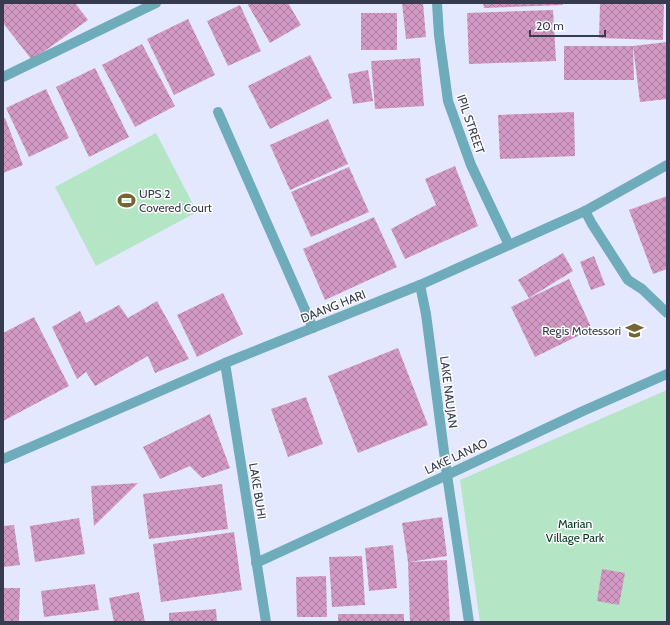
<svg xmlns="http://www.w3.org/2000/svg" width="670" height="625" font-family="Cabin,sans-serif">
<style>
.green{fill:#b4e5c4}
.building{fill:url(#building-cross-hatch)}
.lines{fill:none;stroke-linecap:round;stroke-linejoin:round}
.minor{stroke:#6eabbb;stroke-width:10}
.labels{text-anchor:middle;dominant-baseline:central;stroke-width:3;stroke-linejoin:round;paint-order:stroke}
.street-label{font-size:12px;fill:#363b50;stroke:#fff}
.poi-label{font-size:12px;fill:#363b50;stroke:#fff;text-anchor:start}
.park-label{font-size:12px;fill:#01371d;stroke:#fff}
</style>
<defs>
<pattern id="building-cross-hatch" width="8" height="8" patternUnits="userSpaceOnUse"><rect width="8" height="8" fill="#d399c5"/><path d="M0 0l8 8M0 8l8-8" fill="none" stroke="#ac7ea2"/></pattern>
</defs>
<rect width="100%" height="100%" fill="#e3e8fe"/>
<g class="green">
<path d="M156,133L197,212L96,266L55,187Z"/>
<path d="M667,390V622H480L460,480Z"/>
</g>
<g class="building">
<path d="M3,3H75L88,20L32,60L3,23Z"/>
<path d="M247,3H288L301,25L270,43Z"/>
<path d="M402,3H423L426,37L406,39Z"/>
<path d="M483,3H563V5L484,8Z"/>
<path d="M600,3H664L663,40L599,38Z"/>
<path d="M240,5L261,51L228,66L207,21Z"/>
<path d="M553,10L556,61L469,64L467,13Z"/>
<rect x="361" y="13" width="36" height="37"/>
<path d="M188,19L215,75L174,95L147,39Z"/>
<path d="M667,42V99L640,102L633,46Z"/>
<path d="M142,44L175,106L135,127L102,65Z"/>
<path d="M564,46H633L634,80H564Z"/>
<path d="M310,55L332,98L270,129L248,86Z"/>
<path d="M420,58L424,106L375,109L371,61Z"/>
<path d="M95,68L129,137L89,157L56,87Z"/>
<path d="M368,70L373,101L353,104L348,74Z"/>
<path d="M46,89L69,138L29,157L6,108Z"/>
<path d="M574,112L575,156L500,159L498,115Z"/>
<path d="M3,118H5L23,165L3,173Z"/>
<path d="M328,119L348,164L290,190L270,145Z"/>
<path d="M455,166L478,226L405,259L391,229L436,205L425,179Z"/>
<path d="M349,167L369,212L311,237L291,192Z"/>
<path d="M667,196V269L653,274L629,210Z"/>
<path d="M374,217L397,267L325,300L303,249Z"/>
<path d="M563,253L573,271L529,298L518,280Z"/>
<path d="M594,256L605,285L591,290L580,262Z"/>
<path d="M569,279L592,329L535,357L511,307Z"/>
<path d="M223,293L243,334L197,357L177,315Z"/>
<path d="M157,301L189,359L155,373L148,356L95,386L86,372L77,379L52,327L80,311L86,323L119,305L128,318Z"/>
<path d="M34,317L69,386L3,421V333Z"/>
<path d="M398,348L428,425L358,453L328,376Z"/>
<path d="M306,397L323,444L288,457L271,409Z"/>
<path d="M210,414L230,468L202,478L190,466L160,479L143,447Z"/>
<path d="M138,483L94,526L91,486Z"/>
<path d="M222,484L228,529L149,539L143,494Z"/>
<path d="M442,517L447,556L409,562L447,560L450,622H410L408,562L402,523Z"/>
<path d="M79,518L85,554L35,562L30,526Z"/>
<path d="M14,525L20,565L3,567V526Z"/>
<path d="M234,532L242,590L161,602L153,544Z"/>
<path d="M393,545L397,588L369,591L365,548Z"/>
<path d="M362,556L365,605L332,607L329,557Z"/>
<path d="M602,569L625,573L619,605L597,601Z"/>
<path d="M326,576L327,617H297L296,577Z"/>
<path d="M95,584L99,610L44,617L41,591Z"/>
<path d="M3,588H20L19,622H3Z"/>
<path d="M139,592L145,622H114L109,598Z"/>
<path d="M216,609L217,622H169V613Z"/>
<rect x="338" y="614" width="66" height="8"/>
</g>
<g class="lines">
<g class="minor">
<path d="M437,3L439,35L448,101L471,165L509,245"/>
<path d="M3,77L156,3"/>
<path d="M218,112L313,328"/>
<path d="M585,211L592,224L628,280L642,289L667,313"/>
<path d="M420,285L426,314L447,475L469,622"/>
<path d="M225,363L266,622"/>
<path d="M3,459L225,363L420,285L585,211L667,165"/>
<path d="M256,563L447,475L583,411L667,374"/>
</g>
</g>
<defs>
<symbol id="stadium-bare" viewBox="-9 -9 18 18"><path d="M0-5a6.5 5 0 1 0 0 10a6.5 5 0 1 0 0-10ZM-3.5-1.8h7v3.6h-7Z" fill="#736633" stroke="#fff" stroke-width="2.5" paint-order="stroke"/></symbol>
<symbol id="school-bare" viewBox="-9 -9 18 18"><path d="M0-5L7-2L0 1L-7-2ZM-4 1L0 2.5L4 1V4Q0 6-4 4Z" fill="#736633" stroke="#fff" stroke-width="2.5" paint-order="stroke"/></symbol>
</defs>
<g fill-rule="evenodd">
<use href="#stadium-bare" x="114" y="188" width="25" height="25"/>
<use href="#school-bare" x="622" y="318" width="25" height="25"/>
</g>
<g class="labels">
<g class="street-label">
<text transform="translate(471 124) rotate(71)">IPIL STREET</text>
<text transform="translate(333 306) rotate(-22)">DAANG HARI</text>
<text transform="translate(449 392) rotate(83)">LAKE NAUJAN</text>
<text transform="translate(456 456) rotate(-25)">LAKE LANAO</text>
<text transform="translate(258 491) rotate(81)">LAKE BUHI</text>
</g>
<g class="poi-label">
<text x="139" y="193">UPS 2<tspan x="139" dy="14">Covered Court</tspan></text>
<text x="621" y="330" text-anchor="end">Regis Motessori</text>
</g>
<g class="park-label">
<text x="575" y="523">Marian<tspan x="575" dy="14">Village Park</tspan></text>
</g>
</g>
<rect width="670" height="625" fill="none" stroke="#363b50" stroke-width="8"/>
<path d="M530 30v6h75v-6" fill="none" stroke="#363b50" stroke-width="2"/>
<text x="536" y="30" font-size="12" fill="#363b50" stroke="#ffffff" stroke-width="3" paint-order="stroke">20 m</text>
</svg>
